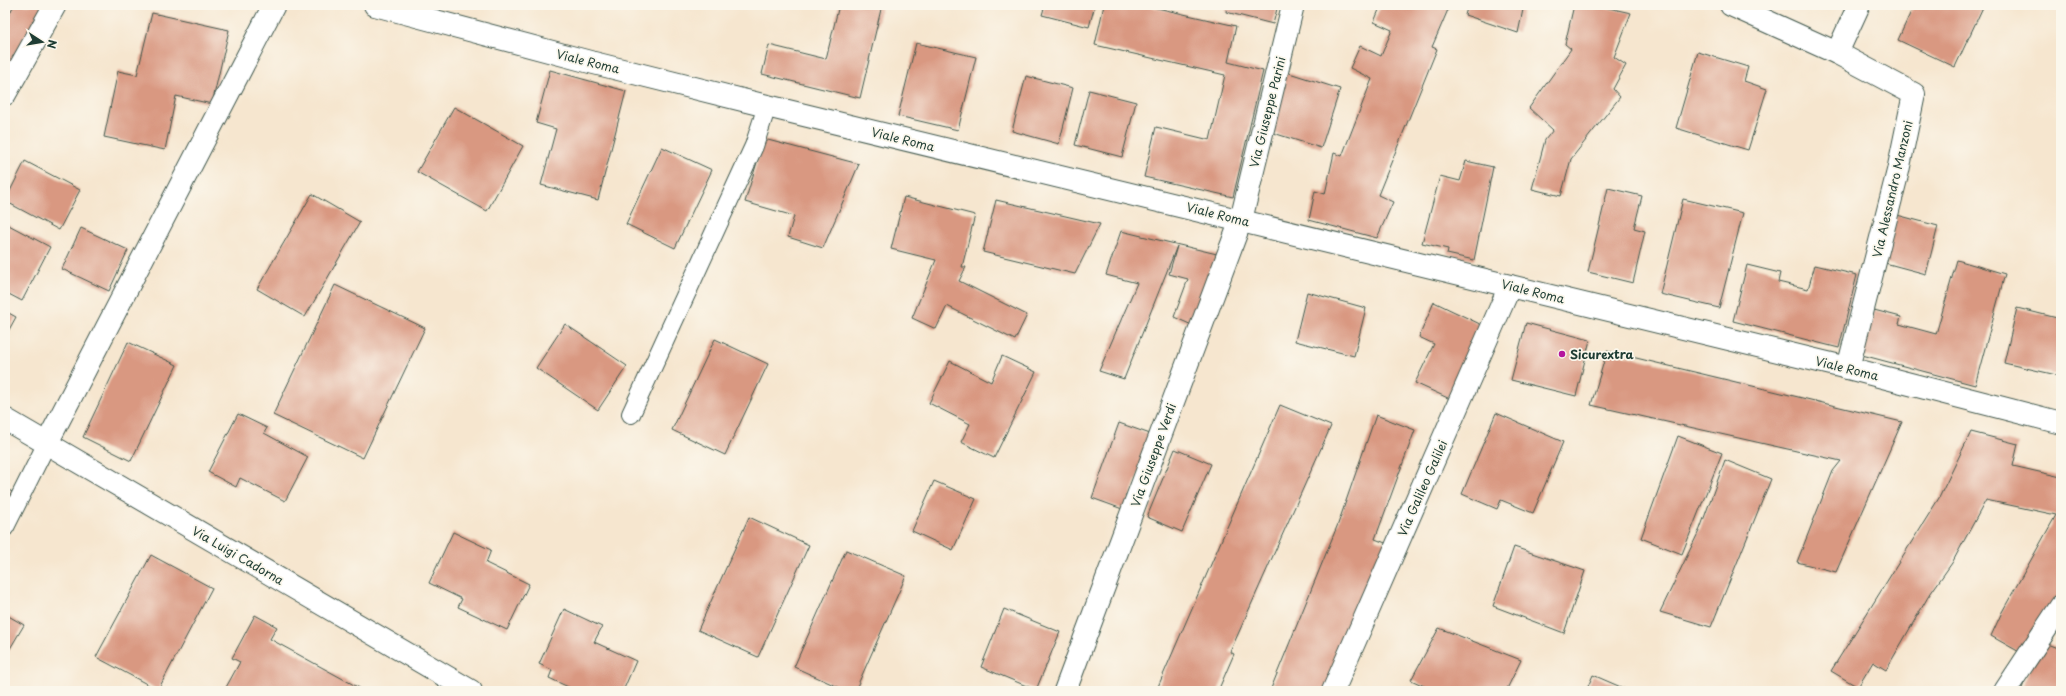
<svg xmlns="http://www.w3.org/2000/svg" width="2066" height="696" font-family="'Playpen Sans',sans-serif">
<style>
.building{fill:#d99881}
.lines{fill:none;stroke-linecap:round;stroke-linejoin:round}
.lane-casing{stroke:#3f564b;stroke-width:20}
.street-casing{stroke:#3f564b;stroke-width:24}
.lane{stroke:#fff;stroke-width:18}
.street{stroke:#fff;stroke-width:22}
.poi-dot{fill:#b5179e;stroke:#fbf7ec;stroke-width:1.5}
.labels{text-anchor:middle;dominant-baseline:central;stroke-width:3.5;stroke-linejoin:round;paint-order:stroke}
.street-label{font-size:12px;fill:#1f3d34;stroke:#fbf7ec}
.poi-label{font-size:12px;font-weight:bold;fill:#1f3d34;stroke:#fbf7ec;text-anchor:start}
</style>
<rect width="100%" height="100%" fill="#fbf7ec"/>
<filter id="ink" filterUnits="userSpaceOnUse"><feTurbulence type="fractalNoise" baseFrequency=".025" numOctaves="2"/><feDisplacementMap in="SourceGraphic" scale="8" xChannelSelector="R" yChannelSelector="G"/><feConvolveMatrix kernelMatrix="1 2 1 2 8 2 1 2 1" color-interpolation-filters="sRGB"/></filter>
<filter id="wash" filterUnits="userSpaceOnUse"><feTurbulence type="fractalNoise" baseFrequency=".012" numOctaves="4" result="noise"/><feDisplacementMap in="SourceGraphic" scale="16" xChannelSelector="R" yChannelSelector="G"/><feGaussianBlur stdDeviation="0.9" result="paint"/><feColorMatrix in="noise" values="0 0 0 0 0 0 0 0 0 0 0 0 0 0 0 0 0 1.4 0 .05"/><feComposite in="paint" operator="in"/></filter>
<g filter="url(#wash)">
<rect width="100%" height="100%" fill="#f6e6cf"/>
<g id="blocks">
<g class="building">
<path d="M14,5H47L5,84V22Z"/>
<path d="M839,5H882L860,98L762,74L769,45L826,59Z"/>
<path d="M1045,5H1095L1089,27L1042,15Z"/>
<path d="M1104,5H1144L1236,26L1228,62L1263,71L1233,197L1144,177L1156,127L1210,140L1225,75L1095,45Z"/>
<path d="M1227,5H1278L1273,24L1226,12Z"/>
<path d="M1381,5H1450L1432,47L1437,49L1378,195L1393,202L1377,238L1309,220L1315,191L1325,194L1334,153L1342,156L1372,79L1350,68L1360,46L1381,56L1392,30L1374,22Z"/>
<path d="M1468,5H1524L1518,33L1465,15Z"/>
<path d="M1574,5H1595L1631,13L1614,57L1626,65L1613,89L1620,97L1571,159L1561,196L1532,189L1545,140L1553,130L1529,108L1571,49L1565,44Z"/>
<path d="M1914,5H1984L1955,67L1898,40Z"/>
<path d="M152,13L229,30L212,104L176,96L165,150L104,137L118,71L137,75Z"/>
<path d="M916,43L976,57L958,130L898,116Z"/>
<path d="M1698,52L1748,67L1744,81L1767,89L1748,150L1676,128Z"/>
<path d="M550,70L626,91L598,200L541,185L556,129L536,123Z"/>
<path d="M1286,72L1340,89L1321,148L1267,131Z"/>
<path d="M1026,76L1073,88L1059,144L1012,131Z"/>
<path d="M1089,90L1136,102L1122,157L1075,145Z"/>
<path d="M454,107L523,146L487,211L417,172Z"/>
<path d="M764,139L859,164L823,248L788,237L794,216L745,202Z"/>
<path d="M662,147L712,170L675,248L626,224Z"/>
<path d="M25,161L80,190L59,230L5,201Z"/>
<path d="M1466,161L1493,167L1474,260L1447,254L1448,249L1422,243L1440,176L1460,181Z"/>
<path d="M1608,188L1642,196L1634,228L1645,231L1633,283L1588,272Z"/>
<path d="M312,194L360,222L305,317L257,289Z"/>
<path d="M904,197L975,215L962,267H966L959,281L1027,315L1015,340L947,306L936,329L912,318L936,260L891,249Z"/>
<path d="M1683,199L1743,213L1719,308L1660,294Z"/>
<path d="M996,200L1100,224L1075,274L983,252Z"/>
<path d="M1897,215L1938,226L1926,274L1885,263Z"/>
<path d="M5,223L50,247L22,301L5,292Z"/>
<path d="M81,228L128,250L109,291L62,269Z"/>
<path d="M1121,231L1221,255L1194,326L1174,317L1188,279L1169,274L1177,246L1124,379L1099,371L1137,283L1106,275Z"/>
<path d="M1957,260L2005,274L1975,385L1862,355L1874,310L1901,317L1899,324L1936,334Z"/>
<path d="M1747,265L1780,273L1778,282L1808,289L1815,265L1857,275L1839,348L1733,321Z"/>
<path d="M335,285L425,328L363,458L273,415Z"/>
<path d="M1307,292L1366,308L1354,356L1295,341Z"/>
<path d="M1434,302L1484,326L1450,399L1415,383L1434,344L1419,337Z"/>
<path d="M2017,308L2061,319V376L2004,363Z"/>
<path d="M5,311L16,317L5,337Z"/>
<path d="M1526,323L1590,340L1576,396L1511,380Z"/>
<path d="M565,324L627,366L598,410L536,368Z"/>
<path d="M715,339L768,364L725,455L672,430Z"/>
<path d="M128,342L177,365L131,461L83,437Z"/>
<path d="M1607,351L1902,422L1836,572L1797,562L1833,471L1841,461L1591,405Z"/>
<path d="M1002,356L1036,372L994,458L961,442L970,424L929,403L950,361L991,382Z"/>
<path d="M1280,405L1331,426L1230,652L1234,654L1218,691H1163L1157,689Z"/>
<path d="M1496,413L1563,442L1533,513L1501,500L1497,509L1462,494Z"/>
<path d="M238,414L267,428L264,433L308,457L285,501L240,478L236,487L208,472Z"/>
<path d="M1376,415L1415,430L1375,539L1388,544L1325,691H1270L1338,524Z"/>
<path d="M1119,423L1153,435L1125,510L1092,498Z"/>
<path d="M1971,432L2018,444L2013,466L2061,477V596L2023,654L1991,636L2002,612L2056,515L1986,500L1952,563L1928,597L1886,670L1873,662L1858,687L1831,671L1939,498Z"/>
<path d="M1678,436L1722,453L1682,554L1641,538Z"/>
<path d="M1175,449L1211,464L1182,532L1147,517Z"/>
<path d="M1725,460L1771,479L1711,627L1660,612L1700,529Z"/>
<path d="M934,481L976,499L953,550L912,531Z"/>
<path d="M5,488L16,494L5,515Z"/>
<path d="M749,517L809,545L758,657L698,630Z"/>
<path d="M453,532L491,550L486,563L529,584L507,630L458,607L462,599L429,583Z"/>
<path d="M1514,547L1585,571L1564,633L1493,606Z"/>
<path d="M846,550L906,576L855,691H847L794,667Z"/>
<path d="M151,555L212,588L158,690L96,657Z"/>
<path d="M564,609L602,627L594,642L636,661L623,691H577L549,678L552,670L539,664Z"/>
<path d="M1004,609L1060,632L1036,690L981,667Z"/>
<path d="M5,614L24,625L5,657Z"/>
<path d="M255,615L277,627L270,639L365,691H224L240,662L232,658Z"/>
<path d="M1439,628L1521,660L1506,691H1435L1411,680Z"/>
<path d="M2040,641L2061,649V691H2021Z"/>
<path d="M1593,675L1630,691H1586Z"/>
</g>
</g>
</g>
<g filter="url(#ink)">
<use href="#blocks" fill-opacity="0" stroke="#3f564b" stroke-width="1"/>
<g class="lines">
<defs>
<g id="lane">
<path d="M631,414L754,146L767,106"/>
<path d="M5,527L47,443"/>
</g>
<g id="street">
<path d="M375,5L590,62L767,106L1848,368L2061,423"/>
<path d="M1731,5L1837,53L1914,94L1898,171L1848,368"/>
<path d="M1837,53L1859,5"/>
<path d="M5,94L55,5"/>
<path d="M5,419L471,691"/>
<path d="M47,443L274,5"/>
<path d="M1065,691L1241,220L1293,5"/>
<path d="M1333,691L1510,286"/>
<path d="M2005,691L2061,606"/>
</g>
</defs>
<use href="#lane" class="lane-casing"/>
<use href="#street" class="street-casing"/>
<use href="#lane" class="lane"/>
<use href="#street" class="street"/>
</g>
</g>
<circle class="poi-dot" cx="1562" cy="354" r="4"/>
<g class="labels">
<g class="street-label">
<text transform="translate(588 61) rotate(14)">Viale Roma</text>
<text transform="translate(1267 112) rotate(-76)">Via Giuseppe Parini</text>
<text transform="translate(903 139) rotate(14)">Viale Roma</text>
<text transform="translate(1892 189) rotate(-77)">Via Alessandro Manzoni</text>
<text transform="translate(1218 214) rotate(14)">Viale Roma</text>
<text transform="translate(1533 291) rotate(14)">Viale Roma</text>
<text transform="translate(1847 368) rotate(14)">Viale Roma</text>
<text transform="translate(1153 455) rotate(-70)">Via Giuseppe Verdi</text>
<text transform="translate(1422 488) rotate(-66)">Via Galileo Galilei</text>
<text transform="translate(238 555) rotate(30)">Via Luigi Cadorna</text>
</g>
<g class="poi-label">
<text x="1570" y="354">Sicurextra</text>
</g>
</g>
<rect width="2066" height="696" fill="none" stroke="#fbf7ec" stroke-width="20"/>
<g transform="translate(42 42) rotate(102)" stroke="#fbf7ec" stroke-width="3" paint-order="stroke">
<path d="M0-3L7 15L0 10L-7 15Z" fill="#1f3d34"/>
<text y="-6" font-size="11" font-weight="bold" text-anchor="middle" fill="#1f3d34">N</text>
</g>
</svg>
